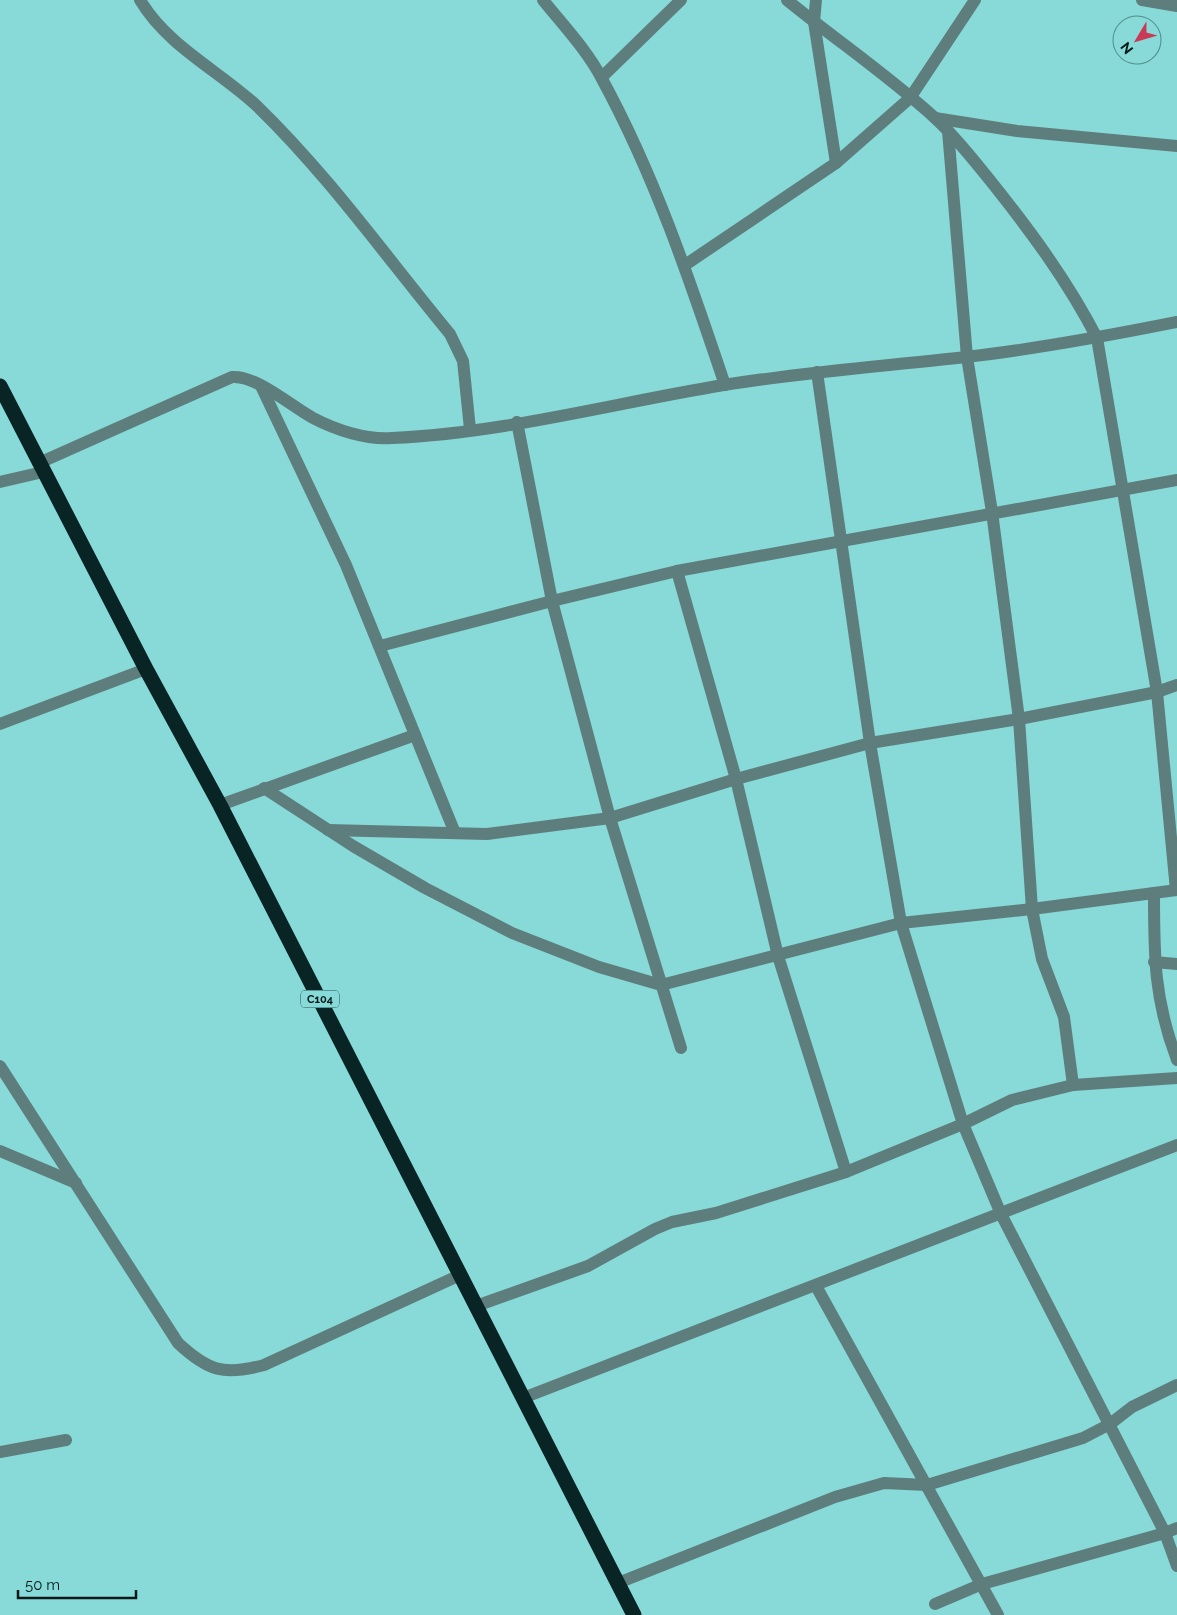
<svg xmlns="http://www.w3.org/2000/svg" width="1177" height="1615" font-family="Raleway,sans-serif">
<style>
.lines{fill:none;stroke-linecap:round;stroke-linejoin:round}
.minor{stroke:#5e7e7d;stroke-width:12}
.highway{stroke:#092424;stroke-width:15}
.labels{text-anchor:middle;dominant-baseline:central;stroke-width:4.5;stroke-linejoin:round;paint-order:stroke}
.shield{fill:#87dad8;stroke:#285252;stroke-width:1}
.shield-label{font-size:11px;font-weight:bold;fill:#001818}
</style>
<rect width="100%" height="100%" fill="#87dad8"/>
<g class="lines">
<g class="minor">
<path d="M140,0C168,47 220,71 258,107C329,176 387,258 450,334L463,361L470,429"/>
<path d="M543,0C563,25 587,50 602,79C655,176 690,281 725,385"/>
<path d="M787,0C836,40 889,76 935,118C957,138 975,162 993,184C1032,233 1068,282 1097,338L1157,692L1176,890"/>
<path d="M1142,0L1177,6"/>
<path d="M602,77L681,0"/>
<path d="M935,118L1017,131L1177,146"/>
<path d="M948,131L967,357L992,512L1019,719L1032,909L1042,959L1064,1017L1073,1085"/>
<path d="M836,163L910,98L975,0"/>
<path d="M685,265L836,163L814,22L816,0"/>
<path d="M817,372L870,743L901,923L963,1124L1001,1214L1165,1533L1177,1566"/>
<path d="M261,386L346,565L455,833"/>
<path d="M517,422L552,601L610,818L681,1048"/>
<path d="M39,463L232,377C256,375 291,406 313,418C336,430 366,440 392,438C504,433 614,403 724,385C804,372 885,366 966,357C1037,349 1107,336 1177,322"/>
<path d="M0,482L43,472"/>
<path d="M677,571L736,779L778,956L846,1172"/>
<path d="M380,646L552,601L677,571L1177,480"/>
<path d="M0,724L146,669"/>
<path d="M264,788L353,846L425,888L512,933L599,967L661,985L901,923L1032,909L1177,890"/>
<path d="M220,805L415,735"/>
<path d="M328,830L487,834L610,818L736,779L870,743L1019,719L1157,692L1177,685"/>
<path d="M1154,893C1154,957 1154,999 1177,1060"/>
<path d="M1154,962L1177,964"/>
<path d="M0,1066L178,1343C208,1371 224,1376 264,1365L460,1275"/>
<path d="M0,1151L76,1183"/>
<path d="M816,1286L998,1615"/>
<path d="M476,1306L588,1266L655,1229L672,1222L716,1213L846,1172L963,1124L1012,1100L1073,1085L1177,1078"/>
<path d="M523,1398L1177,1145"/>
<path d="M0,1452L66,1440"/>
<path d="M618,1583L835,1497L884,1483L927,1485L1083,1438L1110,1424L1132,1407L1177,1385"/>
<path d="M935,1604L982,1584L1165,1533L1177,1528"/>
</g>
<path class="highway" d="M0,386L146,669L220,805L634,1615"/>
</g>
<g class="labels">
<rect class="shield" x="301" y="990.5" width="38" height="17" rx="4"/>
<g class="shield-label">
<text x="320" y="999">C104</text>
</g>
</g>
<g transform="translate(1137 40) rotate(232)"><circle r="24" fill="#87dad8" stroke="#518c8b"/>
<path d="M0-4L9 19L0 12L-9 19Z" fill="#ca3a57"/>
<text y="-8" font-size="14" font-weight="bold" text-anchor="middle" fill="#001818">N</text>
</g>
<path d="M18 1590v8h118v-8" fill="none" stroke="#001818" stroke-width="2.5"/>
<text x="25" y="1590" font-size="15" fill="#001818" stroke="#87dad8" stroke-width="4" paint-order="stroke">50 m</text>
</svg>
